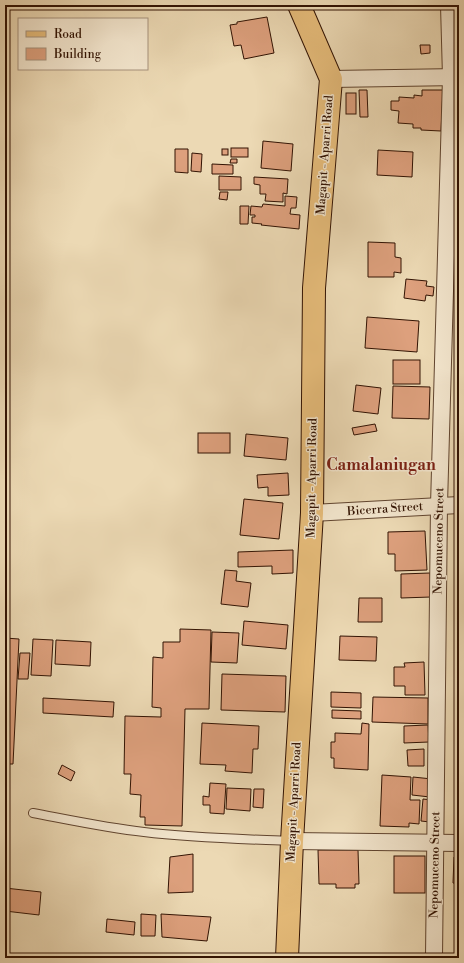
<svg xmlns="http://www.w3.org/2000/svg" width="464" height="963" font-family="'Libre Bodoni',serif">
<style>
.building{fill:#dda07d;stroke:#321303}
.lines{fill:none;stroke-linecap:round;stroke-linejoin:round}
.service-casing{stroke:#60442f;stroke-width:10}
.minor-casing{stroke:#60442f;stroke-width:18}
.primary-casing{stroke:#321303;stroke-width:24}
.service{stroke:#f3e6ce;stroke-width:8}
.minor{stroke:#f3e6ce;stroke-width:16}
.primary{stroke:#e6bc7a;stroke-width:22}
.labels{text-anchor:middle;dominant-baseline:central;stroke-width:3;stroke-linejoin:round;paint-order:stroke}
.street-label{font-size:12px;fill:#321303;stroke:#f3e6ce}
.district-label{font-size:16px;font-weight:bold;fill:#7a1f14;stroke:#f3e6ce}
</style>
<rect width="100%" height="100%" fill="#ecd9b4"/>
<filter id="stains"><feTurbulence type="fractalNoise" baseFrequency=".005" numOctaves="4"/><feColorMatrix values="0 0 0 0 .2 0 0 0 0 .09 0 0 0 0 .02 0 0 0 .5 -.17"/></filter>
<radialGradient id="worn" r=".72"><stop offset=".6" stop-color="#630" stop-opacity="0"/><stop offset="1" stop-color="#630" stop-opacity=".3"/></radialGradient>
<g class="building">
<path d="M267,17L274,53L244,59L241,45L234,46L230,25L237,24V22Z"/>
<path d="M420,45H430V53L421,54Z"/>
<path d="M359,90H367L368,117H360Z"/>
<path d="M422,90H443L441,131L421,130V128H413V124L398,123L399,111L391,110V101H399V97L414,98V95L422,96Z"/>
<rect x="346" y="93" width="10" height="21"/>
<path d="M263,141L293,144L291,171L261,168Z"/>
<rect x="231" y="148" width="17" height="9"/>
<path d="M175,149H188V173L175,172Z"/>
<rect x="222" y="149" width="6" height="6"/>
<path d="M378,150L413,152L412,177L377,175Z"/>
<path d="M192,153L202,154L201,172L191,171Z"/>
<path d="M231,159H237V163H230Z"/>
<path d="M212,164L233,165V174H212Z"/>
<path d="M219,176L241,177V190H219Z"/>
<path d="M254,177L288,179L287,194L283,193V202L265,201L266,194H260V185L254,184Z"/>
<path d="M220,192H228L227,200L219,199Z"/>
<path d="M285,196L297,197L296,208H291L290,214L300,215L299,229L261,225L262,224L252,223V217H255V215H250L251,206L262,207L263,204L285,206Z"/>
<path d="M240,206H249L248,224H240Z"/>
<path d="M368,242L395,243V257L401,258V273L394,272V277H368Z"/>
<path d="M406,279L427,281L426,286L434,287L433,296L426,295L425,301L404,298Z"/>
<path d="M367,317L419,321L417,352L365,348Z"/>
<rect x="393" y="360" width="27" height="24"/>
<path d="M356,385L381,388L378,414L353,411Z"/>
<path d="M393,386L430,387L429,419L392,418Z"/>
<path d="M375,424L377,431L354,435L352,428Z"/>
<rect x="198" y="433" width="32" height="20"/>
<path d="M246,434L288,438L286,460L244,456Z"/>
<path d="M288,473L289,495L268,496V487L258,488L257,475Z"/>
<path d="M244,499L283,503L279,539L240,535Z"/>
<path d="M425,531L427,570L395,571V554H388V532Z"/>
<path d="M293,550V573L272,574V566L238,567V552Z"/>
<path d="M225,570L237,571L236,581L251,583L248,607L221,604Z"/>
<path d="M430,573L431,597L401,598V574Z"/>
<path d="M359,598H382V622H358Z"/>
<path d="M244,621L288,625L286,649L242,645Z"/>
<path d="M180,629L211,630L209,709H185L182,826L145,825V817H140L141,795L130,794L131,774H124L125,716L161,717V708L152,707L153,657L163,658V642H180Z"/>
<path d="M212,632L239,633L237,663L211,662Z"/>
<path d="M340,636L377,637L376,661L339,660Z"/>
<path d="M5,638L19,639L13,764H5Z"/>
<path d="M33,639L53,640L51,676L31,675Z"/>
<path d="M56,640L91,642L90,666L55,664Z"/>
<path d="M20,653H30L28,679H18Z"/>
<path d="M424,662L425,695H405V686H394V667H405L404,663Z"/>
<path d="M222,674L286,676L285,712L221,710Z"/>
<path d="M331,692L361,693V708L331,707Z"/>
<path d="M373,697L428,698V724L372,722Z"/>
<path d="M43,698L114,702L113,717L43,713Z"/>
<path d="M332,710L361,711V719L332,718Z"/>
<path d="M202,723L259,726L258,749H253L252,773L225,771L226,765L200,764Z"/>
<path d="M362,723L369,724L368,770L334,768V758H331V742H335V733L361,734Z"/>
<path d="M428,725L429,742L404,743V726Z"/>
<path d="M424,749V766H408L407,750Z"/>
<path d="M62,765L75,772L71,781L58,774Z"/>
<path d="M382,775L411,777L410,800H420L419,824L409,823V827L380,826Z"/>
<path d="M413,777L432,779L430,797L412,795Z"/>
<path d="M210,783L226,784L224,814L210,813V805H203V796L209,797Z"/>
<path d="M227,788L251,789L250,811L226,809Z"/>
<path d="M254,789H264L263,808L253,807Z"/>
<path d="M423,799L432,800L430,822L421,821Z"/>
<path d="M318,850H358L359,884H355V888H336V884H319Z"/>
<path d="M193,854V892L168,893L170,857Z"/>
<rect x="394" y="856" width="31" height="37"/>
<path d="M454,857H459V884L453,883Z"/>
<path d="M5,888L41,892L39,915L5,911Z"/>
<path d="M141,914L156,915L155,936H141Z"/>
<path d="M161,914L211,917L207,941L162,937Z"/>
<path d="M107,919L135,922L134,935L106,932Z"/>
</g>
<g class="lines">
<defs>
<path id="service" d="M33,813C70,820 107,828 144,832C193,838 242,839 291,841"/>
<g id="minor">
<path d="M331,79L459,77"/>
<path d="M312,513L459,505"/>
<path d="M292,841L459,843"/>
<path d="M434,958L439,505L451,77L449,5"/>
</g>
<path id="primary" d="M287,958L292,841L312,513L314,288L331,79L299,5"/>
</defs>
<use href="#service" class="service-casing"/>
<use href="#minor" class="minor-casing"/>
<use href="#primary" class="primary-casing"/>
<use href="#service" class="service"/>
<use href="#minor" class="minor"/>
<use href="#primary" class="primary"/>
</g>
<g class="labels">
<g class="street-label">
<text transform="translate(325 155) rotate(-86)">Magapit - Aparri Road</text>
<text transform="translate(312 478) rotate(-89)">Magapit - Aparri Road</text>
<text transform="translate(385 509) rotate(-4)">Bicerra Street</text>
<text transform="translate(439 541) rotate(-89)">Nepomuceno Street</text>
<text transform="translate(294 802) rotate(-87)">Magapit - Aparri Road</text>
<text transform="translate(435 865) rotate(-89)">Nepomuceno Street</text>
</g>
<g class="district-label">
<text x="381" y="465">Camalaniugan</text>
</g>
</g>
<rect width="464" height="963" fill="none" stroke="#ecd9b4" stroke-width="20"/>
<rect x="6" y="6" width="452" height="951" fill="none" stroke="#321303" stroke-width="2"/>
<rect x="10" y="10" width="444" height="943" fill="none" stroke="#321303"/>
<rect x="18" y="18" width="130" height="52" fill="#f3e6ce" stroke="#a6927d"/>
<rect x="26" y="31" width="20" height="6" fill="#e6bc7a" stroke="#a6927d"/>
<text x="54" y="38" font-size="12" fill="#321303">Road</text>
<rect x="26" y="48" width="20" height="12" fill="#dda07d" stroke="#a6927d"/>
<text x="54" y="58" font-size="12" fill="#321303">Building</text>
<rect width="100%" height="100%" filter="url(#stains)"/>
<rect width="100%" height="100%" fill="url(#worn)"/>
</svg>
